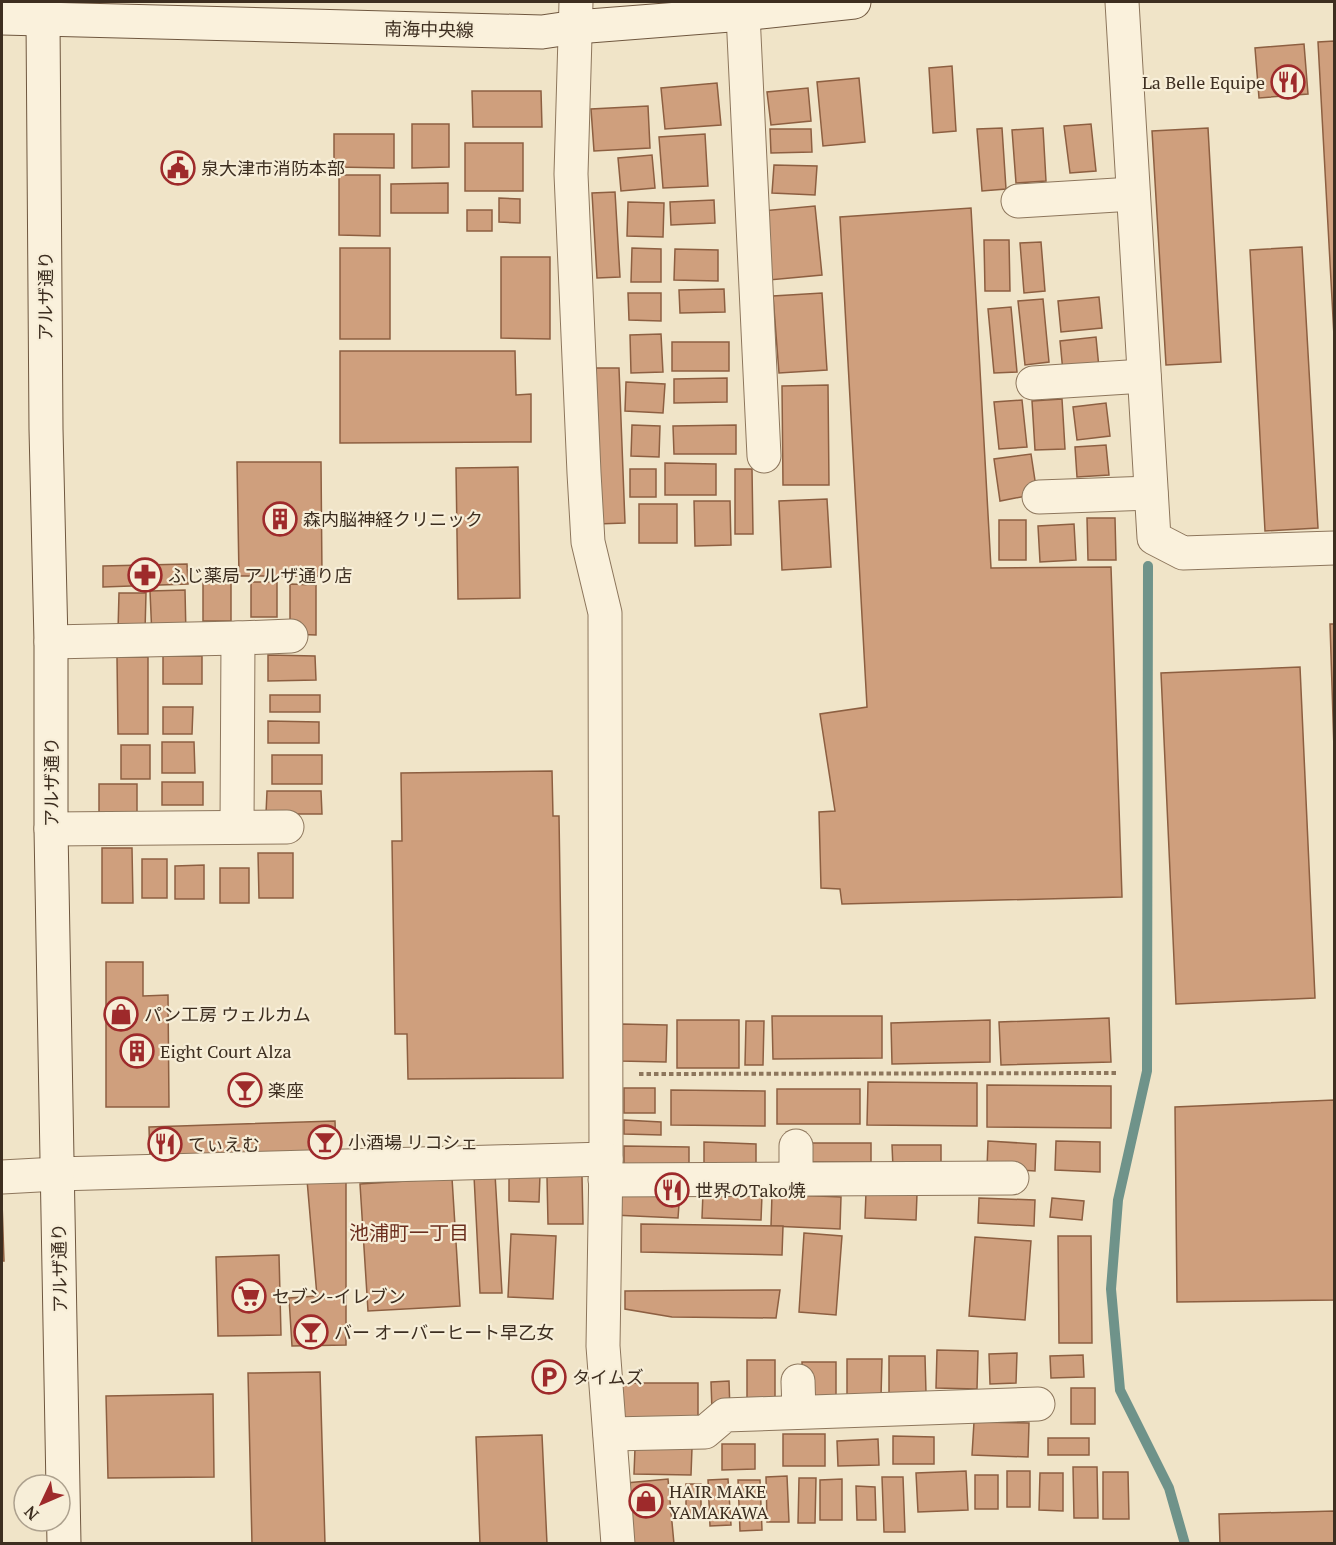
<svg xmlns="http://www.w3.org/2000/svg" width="1336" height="1545" font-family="'PT Serif','Noto Sans JP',serif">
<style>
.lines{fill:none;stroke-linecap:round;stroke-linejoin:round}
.stream{stroke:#6f938a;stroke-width:10}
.building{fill:#cf9f7d;stroke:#8d5f41;stroke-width:1.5}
.street-casing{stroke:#8d765c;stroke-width:35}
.secondary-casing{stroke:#6f573f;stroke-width:35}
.path{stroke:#8d765c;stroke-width:4;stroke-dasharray:4.5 3;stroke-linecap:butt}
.street{stroke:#faf1dc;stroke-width:33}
.secondary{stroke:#faf1dc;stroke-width:33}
.labels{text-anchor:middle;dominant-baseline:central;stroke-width:4.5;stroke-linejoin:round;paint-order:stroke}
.street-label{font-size:18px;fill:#3d2e20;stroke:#f7eed8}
.poi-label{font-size:18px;fill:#3d2e20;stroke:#f7eed8;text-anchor:start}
.neighbourhood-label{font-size:20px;fill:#6b2e1e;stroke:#f7eed8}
</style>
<rect width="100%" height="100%" fill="#f0e4c8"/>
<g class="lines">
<path class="stream" d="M1148,566L1147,1071L1118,1200L1111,1289L1120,1390L1169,1488L1185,1544"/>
</g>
<g class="building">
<path d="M1334,41V336L1318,42Z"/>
<path d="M1304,44L1308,94L1259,98L1255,48Z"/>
<path d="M952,66L956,131L933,133L929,68Z"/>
<path d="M859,78L865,142L823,146L817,82Z"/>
<path d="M717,83L721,125L665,129L661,88Z"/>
<path d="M808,88L811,121L771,125L767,92Z"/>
<path d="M472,91H541L542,127H473Z"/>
<path d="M648,106L650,148L594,151L591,109Z"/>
<path d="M412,124H449V167L412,168Z"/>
<path d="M1091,124L1096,171L1070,173L1064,126Z"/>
<path d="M1002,128L1006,189L982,191L977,129Z"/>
<path d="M1043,128L1046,181L1016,183L1012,130Z"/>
<path d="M1208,128L1221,362L1166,365L1152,131Z"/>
<path d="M770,129H811L812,152L771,153Z"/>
<path d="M334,134H394V168L334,167Z"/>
<path d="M705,134L708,186L663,188L659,137Z"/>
<rect x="465" y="143" width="58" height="48"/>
<path d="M652,155L655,188L621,191L618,158Z"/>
<path d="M774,165L817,166L815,195L772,193Z"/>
<path d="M339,175H380V236L339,235Z"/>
<path d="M448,183V213H391V184Z"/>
<path d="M615,192L620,277L597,278L592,193Z"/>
<path d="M499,198L520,199V223L499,222Z"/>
<path d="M714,200L715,223L671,225L670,202Z"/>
<path d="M628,202L664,203L663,237L627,236Z"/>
<path d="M815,206L822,275L769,280L762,211Z"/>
<path d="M971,208L991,568L1111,567L1122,897L842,904L840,889L821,888L819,812L835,811L820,714L867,707L840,217Z"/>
<rect x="467" y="210" width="25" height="21"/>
<path d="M984,240H1009L1010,291H985Z"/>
<path d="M1041,242L1045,291L1024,293L1020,243Z"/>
<path d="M1302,247L1318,528L1265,531L1250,250Z"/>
<rect x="340" y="248" width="50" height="91"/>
<path d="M632,248L661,249V282H631Z"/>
<path d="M675,249L718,250V281L674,280Z"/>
<path d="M501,257H550V339L501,338Z"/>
<path d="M724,289L725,312L680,313L679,290Z"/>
<path d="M628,293H661V321L629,320Z"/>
<path d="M822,293L827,370L779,373L773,296Z"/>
<path d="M1099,297L1102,328L1061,332L1058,301Z"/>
<path d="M1043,299L1049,362L1025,365L1018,301Z"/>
<path d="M1011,307L1017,372L994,373L988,309Z"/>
<path d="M661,334L663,372L631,373L630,335Z"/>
<path d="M1096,337L1099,368L1063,372L1060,341Z"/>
<rect x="672" y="342" width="57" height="29"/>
<path d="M340,351H515L516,395L531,394V442L340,443Z"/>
<path d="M592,368H619L625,523L597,524Z"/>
<path d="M727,378V402L674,403V379Z"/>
<path d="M626,382L665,384L663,413L625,411Z"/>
<path d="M828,385L829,485H783L782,386Z"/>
<path d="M1062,399L1065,449L1035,450L1032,401Z"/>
<path d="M1022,400L1027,447L999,449L994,402Z"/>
<path d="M1106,403L1110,436L1077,440L1073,407Z"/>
<path d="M632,425L660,426L659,457L631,456Z"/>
<path d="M736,425V454H674L673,426Z"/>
<path d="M1106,445L1109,475L1077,477L1075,447Z"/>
<path d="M1031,454L1037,494L1000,501L994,459Z"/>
<path d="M237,462H321L322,576H239Z"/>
<path d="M665,463L716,464V495H665Z"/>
<path d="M518,467L520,598L458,599L456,468Z"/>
<rect x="630" y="469" width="26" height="28"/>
<path d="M735,469H752L753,534H735Z"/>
<path d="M827,499L831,567L782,570L779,501Z"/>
<path d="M694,501H730L731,545L695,546Z"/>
<rect x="639" y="504" width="38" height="39"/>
<path d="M1087,518H1115L1116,560H1088Z"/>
<rect x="999" y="520" width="27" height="40"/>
<path d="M1074,524L1076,560L1040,562L1038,526Z"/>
<path d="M187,564L188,584L103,587V566Z"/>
<rect x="203" y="582" width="28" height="39"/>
<rect x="251" y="582" width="26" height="35"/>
<path d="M290,584L316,585V635L290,634Z"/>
<path d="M185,590L186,636L152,637L150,591Z"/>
<path d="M119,593H146L145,632L118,631Z"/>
<path d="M1330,624H1334V749Z"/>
<path d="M268,655L315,656L316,680L268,681Z"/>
<rect x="163" y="656" width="39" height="28"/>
<path d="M117,657H148V734H118Z"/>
<path d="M1300,667L1315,998L1176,1004L1161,673Z"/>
<rect x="270" y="695" width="50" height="17"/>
<path d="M163,707H193L192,734H163Z"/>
<path d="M268,721L319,722V743H268Z"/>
<path d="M162,742H194L195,773H162Z"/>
<rect x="121" y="745" width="29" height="34"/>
<rect x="272" y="755" width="50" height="29"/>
<path d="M552,771L553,816H559L563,1078L408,1079L407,1034H395L392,841H402L401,773Z"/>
<rect x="162" y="782" width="41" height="23"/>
<rect x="99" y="784" width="38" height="29"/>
<path d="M267,791H321L322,814H266Z"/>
<path d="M102,848H132L133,903H102Z"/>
<path d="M258,853H293V898H259Z"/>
<rect x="142" y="859" width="25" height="39"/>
<path d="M204,865V899H175V866Z"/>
<rect x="220" y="868" width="29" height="35"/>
<path d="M106,962H143V996L168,995L169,1107H106Z"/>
<path d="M772,1016H882V1058L773,1059Z"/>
<path d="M1109,1018L1111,1062L1001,1065L999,1022Z"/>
<rect x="677" y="1020" width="62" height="48"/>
<path d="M990,1020V1062L892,1064L891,1023Z"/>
<path d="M746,1021H764L763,1065H745Z"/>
<path d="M621,1024L667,1025L666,1062L620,1061Z"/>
<path d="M868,1082L977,1083V1126L867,1125Z"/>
<path d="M987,1085L1111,1086V1128L987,1127Z"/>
<rect x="624" y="1088" width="31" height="25"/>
<rect x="777" y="1089" width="83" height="35"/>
<path d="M671,1090L765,1091V1126L671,1125Z"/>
<path d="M1334,1100V1300L1177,1302L1175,1107Z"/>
<path d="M624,1120L661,1122V1135L624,1134Z"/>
<path d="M335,1121L336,1154L150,1161L149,1127Z"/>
<path d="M988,1141L1036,1144L1035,1171L987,1168Z"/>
<path d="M1056,1141L1100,1142V1172L1055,1170Z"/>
<path d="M704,1142L756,1144V1166L704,1165Z"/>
<rect x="811" y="1143" width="60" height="19"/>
<path d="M892,1145H941V1167L893,1168Z"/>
<path d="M624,1146L689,1147V1171H624Z"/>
<path d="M509,1173L540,1175L539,1202L509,1201Z"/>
<path d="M495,1174L502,1293H480L474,1176Z"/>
<path d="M582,1176L583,1224H548L547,1177Z"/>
<path d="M452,1178L460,1306L368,1311L360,1184Z"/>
<path d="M307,1180H346V1345L292,1346L289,1298L317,1296Z"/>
<path d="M614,1188L680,1191L678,1218L613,1215Z"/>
<path d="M703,1192L762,1195L761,1220L702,1218Z"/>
<path d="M866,1192L917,1194L916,1220L865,1218Z"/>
<path d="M772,1194L841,1197L840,1229L771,1226Z"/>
<path d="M979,1198L1035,1200L1034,1226L978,1223Z"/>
<path d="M1052,1198L1084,1201L1082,1220L1050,1217Z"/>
<path d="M2,1202L4,1261H2Z"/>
<path d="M641,1224L783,1226L782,1255L641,1252Z"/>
<path d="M804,1233L842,1236L836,1315L799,1312Z"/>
<path d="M511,1234L556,1236L553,1299L508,1297Z"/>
<path d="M1058,1236H1091L1092,1343H1059Z"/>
<path d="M975,1237L1031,1241L1025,1320L969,1316Z"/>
<path d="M279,1255L281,1335L218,1336L216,1257Z"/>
<path d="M780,1290L776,1318L672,1317L625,1309V1291Z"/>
<path d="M937,1350L978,1351L977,1389L936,1388Z"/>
<path d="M1017,1353L1016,1383L990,1384L989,1354Z"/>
<path d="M1083,1355L1084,1377L1051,1378L1050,1356Z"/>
<path d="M889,1356H925L926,1393H889Z"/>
<path d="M847,1359H882L881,1397L847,1396Z"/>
<rect x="747" y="1360" width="28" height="38"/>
<path d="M802,1362H836V1401H803Z"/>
<path d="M320,1372L325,1544H252L248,1373Z"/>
<path d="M729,1381L730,1411H712L711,1382Z"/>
<path d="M622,1383H698V1430H623Z"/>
<rect x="1071" y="1388" width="24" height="36"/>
<path d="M213,1394L214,1477L108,1478L106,1396Z"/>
<path d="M974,1422L1029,1423L1028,1457L972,1455Z"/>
<rect x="783" y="1434" width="42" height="32"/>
<path d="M542,1435L547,1544H480L476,1437Z"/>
<path d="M893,1436L934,1437V1464H893Z"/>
<rect x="1048" y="1438" width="41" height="17"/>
<path d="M878,1439L879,1465L838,1466L837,1441Z"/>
<path d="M722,1444H755V1469L722,1470Z"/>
<path d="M635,1448H692L691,1475L634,1474Z"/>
<path d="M1073,1467H1097L1098,1518H1074Z"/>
<path d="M966,1471L968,1510L918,1512L916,1473Z"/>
<rect x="1007" y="1471" width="23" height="36"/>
<path d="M1103,1472H1128L1129,1519H1103Z"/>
<path d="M1040,1473H1063V1511L1039,1510Z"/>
<rect x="975" y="1475" width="23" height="34"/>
<path d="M787,1476L789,1522H767L766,1477Z"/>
<path d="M882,1477H903L905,1532H884Z"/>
<path d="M799,1478H816L815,1523H798Z"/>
<path d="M668,1479L674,1544H631L626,1483Z"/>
<path d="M728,1479L731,1525L710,1526L708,1480Z"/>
<path d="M842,1479V1520H820V1480Z"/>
<path d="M738,1480H760L762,1530L740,1531Z"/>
<rect x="686" y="1484" width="15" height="36"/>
<path d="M856,1486L875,1487L876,1520H857Z"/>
<path d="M1334,1511V1544H1220L1219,1514Z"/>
</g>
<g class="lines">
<defs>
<g id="street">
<path d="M576,2L571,174L584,473L588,542L605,613L606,1159L603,1346L618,1544"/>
<path d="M1122,2L1154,538L1183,553L1334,548"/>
<path d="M743,14L764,456"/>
<path d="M1018,201L1133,194"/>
<path d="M1033,383L1144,376"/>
<path d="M1039,497L1151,493"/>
<path d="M51,642L238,638L291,636"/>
<path d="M237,827L238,638"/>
<path d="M51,829L287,827"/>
<path d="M796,1146V1179"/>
<path d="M2,1177L57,1174L606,1159"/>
<path d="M605,1180L1012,1178"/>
<path d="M798,1381L799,1412"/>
<path d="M610,1434L705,1432L725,1415L1038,1404"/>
</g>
<g id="secondary">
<path d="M2,18L542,32L576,27L743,14L854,2"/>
<path d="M43,20L46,429L51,642V829L64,1544"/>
</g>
</defs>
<use href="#street" class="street-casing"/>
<use href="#secondary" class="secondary-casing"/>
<path class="path" d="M639,1074L1119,1073"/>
<use href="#street" class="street"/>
<use href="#secondary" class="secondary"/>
</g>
<defs>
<symbol id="restaurant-ring" viewBox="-11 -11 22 22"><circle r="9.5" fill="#f7eed8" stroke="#9e2a2b" stroke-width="1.5"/><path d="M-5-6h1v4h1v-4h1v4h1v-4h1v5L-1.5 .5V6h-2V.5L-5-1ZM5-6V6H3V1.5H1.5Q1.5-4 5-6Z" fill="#9e2a2b"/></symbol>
<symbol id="civic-ring" viewBox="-11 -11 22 22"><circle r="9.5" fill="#f7eed8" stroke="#9e2a2b" stroke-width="1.5"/><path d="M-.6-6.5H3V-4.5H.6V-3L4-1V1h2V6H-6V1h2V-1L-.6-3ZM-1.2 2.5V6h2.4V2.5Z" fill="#9e2a2b"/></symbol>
<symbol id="building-ring" viewBox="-11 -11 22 22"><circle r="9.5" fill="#f7eed8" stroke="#9e2a2b" stroke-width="1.5"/><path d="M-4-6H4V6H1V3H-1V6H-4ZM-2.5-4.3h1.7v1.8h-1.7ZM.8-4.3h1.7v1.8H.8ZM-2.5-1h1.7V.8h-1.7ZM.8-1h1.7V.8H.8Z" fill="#9e2a2b"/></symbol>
<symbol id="pharmacy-ring" viewBox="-11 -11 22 22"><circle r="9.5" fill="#f7eed8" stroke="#9e2a2b" stroke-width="1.5"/><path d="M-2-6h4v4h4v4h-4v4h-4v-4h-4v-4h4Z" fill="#9e2a2b"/></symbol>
<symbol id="shop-ring" viewBox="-11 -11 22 22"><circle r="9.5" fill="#f7eed8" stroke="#9e2a2b" stroke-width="1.5"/><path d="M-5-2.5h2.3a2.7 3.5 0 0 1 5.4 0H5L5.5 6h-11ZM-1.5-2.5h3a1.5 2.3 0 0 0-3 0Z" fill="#9e2a2b"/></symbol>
<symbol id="bar-ring" viewBox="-11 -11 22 22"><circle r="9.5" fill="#f7eed8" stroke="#9e2a2b" stroke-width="1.5"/><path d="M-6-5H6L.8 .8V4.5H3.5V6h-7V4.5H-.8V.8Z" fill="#9e2a2b"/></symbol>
<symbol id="supermarket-ring" viewBox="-11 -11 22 22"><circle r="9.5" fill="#f7eed8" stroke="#9e2a2b" stroke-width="1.5"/><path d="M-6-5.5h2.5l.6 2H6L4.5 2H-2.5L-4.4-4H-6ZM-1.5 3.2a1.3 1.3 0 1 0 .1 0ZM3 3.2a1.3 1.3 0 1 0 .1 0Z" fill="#9e2a2b"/></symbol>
<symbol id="parking-ring" viewBox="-11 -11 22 22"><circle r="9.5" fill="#f7eed8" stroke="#9e2a2b" stroke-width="1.5"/><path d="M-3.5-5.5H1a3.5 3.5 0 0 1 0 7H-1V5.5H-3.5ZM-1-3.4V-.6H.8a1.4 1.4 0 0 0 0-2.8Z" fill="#9e2a2b"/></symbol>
</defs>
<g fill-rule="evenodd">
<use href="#restaurant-ring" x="1269" y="63" width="38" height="38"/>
<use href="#civic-ring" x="159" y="149" width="38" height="38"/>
<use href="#building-ring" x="261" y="500" width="38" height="38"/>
<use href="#pharmacy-ring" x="126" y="556" width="38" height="38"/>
<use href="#shop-ring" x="102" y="995" width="38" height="38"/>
<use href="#building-ring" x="118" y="1032" width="38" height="38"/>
<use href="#bar-ring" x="226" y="1071" width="38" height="38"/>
<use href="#bar-ring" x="306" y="1123" width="38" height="38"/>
<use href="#restaurant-ring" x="146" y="1125" width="38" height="38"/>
<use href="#restaurant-ring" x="653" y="1171" width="38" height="38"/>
<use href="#supermarket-ring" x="230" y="1277" width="38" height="38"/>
<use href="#bar-ring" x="292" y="1313" width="38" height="38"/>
<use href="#parking-ring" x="530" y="1358" width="38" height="38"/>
<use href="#shop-ring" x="627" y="1482" width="38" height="38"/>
</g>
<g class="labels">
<g class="street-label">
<text transform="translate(429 29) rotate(1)">南海中央線</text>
<text transform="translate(45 296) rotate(-90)">アルザ通り</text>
<text transform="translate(51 782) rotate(-90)">アルザ通り</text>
<text transform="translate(59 1268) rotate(-91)">アルザ通り</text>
</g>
<g class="poi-label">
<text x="1265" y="82" text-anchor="end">La Belle Equipe</text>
<text x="201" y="168">泉大津市消防本部</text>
<text x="303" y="519">森内脳神経クリニック</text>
<text x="168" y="575">ふじ薬局 アルザ通り店</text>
<text x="144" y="1014">パン工房 ウェルカム</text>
<text x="160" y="1051">Eight Court Alza</text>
<text x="268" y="1090">楽座</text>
<text x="348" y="1142">小酒場 リコシェ</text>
<text x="188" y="1144">てぃえむ</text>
<text x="695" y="1190">世界のTako焼</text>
<text x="272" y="1296">セブン-イレブン</text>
<text x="334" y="1332">バー オーバーヒート早乙女</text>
<text x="572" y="1377">タイムズ</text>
<text x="669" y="1491">HAIR MAKE<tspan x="669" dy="21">YAMAKAWA</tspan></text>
</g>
<g class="neighbourhood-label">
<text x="409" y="1232">池浦町一丁目</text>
</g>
</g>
<rect width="1336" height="1545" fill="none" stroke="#3d2e20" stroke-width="6"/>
<g transform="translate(42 1503) rotate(226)"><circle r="28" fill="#f7eed8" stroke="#ada18e" stroke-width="1.5"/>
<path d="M0-4.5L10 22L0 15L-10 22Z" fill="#9e2a2b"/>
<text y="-9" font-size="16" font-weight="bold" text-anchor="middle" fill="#3d2e20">N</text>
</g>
</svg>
